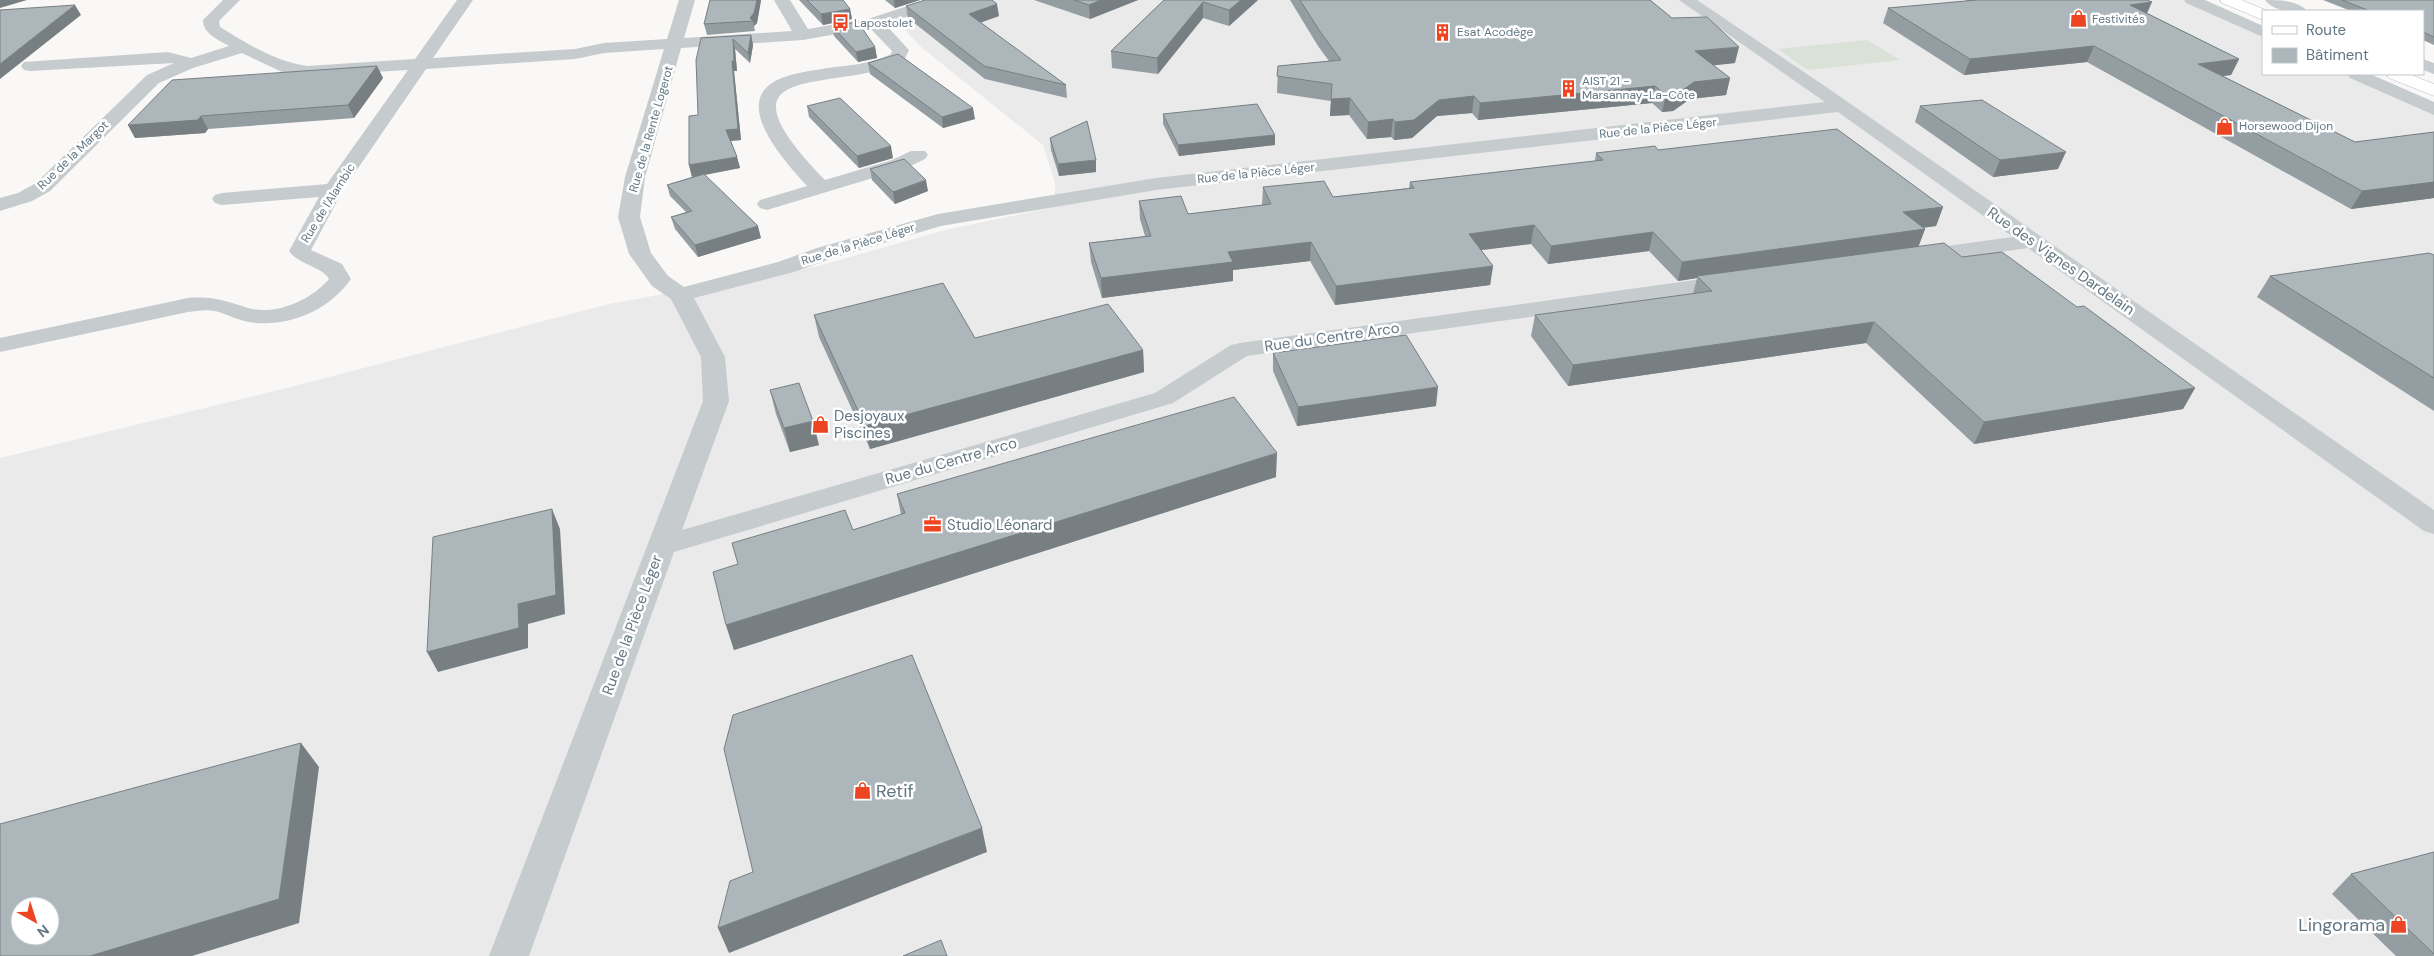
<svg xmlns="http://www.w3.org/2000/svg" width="2434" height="956" font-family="'DM Sans',sans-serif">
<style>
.built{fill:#e9eae9;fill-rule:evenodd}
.green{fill:#dae1d7}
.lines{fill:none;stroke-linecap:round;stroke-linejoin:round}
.primary-casing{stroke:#b7bcc0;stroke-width:1}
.minor{fill:#c6cbce;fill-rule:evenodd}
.primary{fill:#fff;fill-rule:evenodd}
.wall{fill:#949da1}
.shaded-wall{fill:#787f83}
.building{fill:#acb6bb;stroke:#787f83;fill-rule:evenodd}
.labels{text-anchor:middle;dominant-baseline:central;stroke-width:5;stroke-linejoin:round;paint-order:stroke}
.far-poi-label{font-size:12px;fill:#627683;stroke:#fff;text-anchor:start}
.far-street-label{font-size:12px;fill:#627683;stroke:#fff}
.street-label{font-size:15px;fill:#627683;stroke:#fff}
.poi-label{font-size:15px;fill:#627683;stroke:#fff;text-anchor:start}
.near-poi-label{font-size:18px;fill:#627683;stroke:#fff;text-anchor:start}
</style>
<rect width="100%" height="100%" fill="#f9f8f6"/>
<path class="built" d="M970,0H2202L2263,27V74H2368L2434,103V956H0V458L287,388L609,304L818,266L949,229L1055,207V183L1043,145L921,47L902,27L905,23L915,19ZM20,906H50V936H20Z"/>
<path class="green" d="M1867,40L1900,60L1808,70L1778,49Z"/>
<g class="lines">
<defs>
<g id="primary">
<path d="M2220,0H2241L2268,11H2263V20L2222,3Z"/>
<path d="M2386,74H2409L2434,84V96L2389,78Z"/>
</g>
</defs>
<use href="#primary" class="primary-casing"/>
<g class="minor">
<path d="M223,0H240L219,21L220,27C246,43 276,62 307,66L415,59L457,0H473L433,58L575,49L604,43L667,39L679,0H695L684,38L792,31L774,0H790L808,29L871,18L926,0H950L948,3L885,24L909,50L904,61C837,95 704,56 825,180L892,160L911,151H925L928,155L925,159L906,168L767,210L760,208L757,204L760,200L807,186C788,165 734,108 772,83C784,75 802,72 816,70C841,65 868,66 891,54L892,51L870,28L803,40L681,48L645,177L640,217L651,253L668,276L684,287L778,262L817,248L938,214L1156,178L1825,102L1679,0H1697L1832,91L2434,510V534L2424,531L2028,248L1917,264L1909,262L1906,257L1909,252L1917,250L2013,237L1838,112L1156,190L941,226L833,258L794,272L694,298L725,357L729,401L682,530L1155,393L1231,345L1240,343L1731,275L1739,277L1742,282L1739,287L1731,289L1247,356L1173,403L674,552L529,956H489L703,401L701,357L671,299L652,286L629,254L618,217L625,177L664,49L604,53L575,59L426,69L343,190L311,250L342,264L351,279C329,311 287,328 249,322C237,320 227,314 215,311C206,309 197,311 188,312L0,352V338L188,298C214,296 225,301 248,308C276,316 311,300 329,279C323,267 299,265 289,251L319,197L222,205L215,203L212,199L215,195L222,193L327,184L408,70L307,76L284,73L242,53L193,68L159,83L50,191L32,201L0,211V198L18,193L36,183L147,75L174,63L30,71L24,70L21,66L24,62L168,52L191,58L229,46C219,40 203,34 203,20Z"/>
<path d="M2184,0H2205L2263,26V37L2186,3Z"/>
<path d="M2265,0C2278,0 2298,0 2307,11C2294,12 2274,12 2265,0Z"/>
<path d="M2423,59L2434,63V74L2423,70Z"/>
<path d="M2347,74H2370L2434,102V115L2350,78Z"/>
</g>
<use href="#primary" class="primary"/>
</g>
<g class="wall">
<path d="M710,0H761L757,23L754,26L755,31L707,35L704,24Z"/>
<path d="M799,0H843L850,9L852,19L823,25Z"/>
<path d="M885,0H920L895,8Z"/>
<path d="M1034,0H1138L1090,19Z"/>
<path d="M1164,0H1258L1229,26L1203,18L1158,74L1112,68L1111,51Z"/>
<path d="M1290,0H1650L1672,18L1735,63L1713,65L1730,78L1726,95L1690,99L1673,111L1662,112L1652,103L1478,120L1472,113L1437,116L1412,138L1394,140L1391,137L1367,139L1349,115L1330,116L1331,101L1277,93L1278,66L1329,61L1318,46Z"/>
<path d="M1965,0H2147V13L2239,59L2231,75L2223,76L2355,142L2434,132V198L2351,209L2087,62L1964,75L1883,23L1888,8L1967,1Z"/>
<path d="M2323,0H2434V45L2423,40V11H2351Z"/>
<path d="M906,6L999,16L980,23L1066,85L1067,98L985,79L908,18Z"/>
<path d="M832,26L875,47L877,58L858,62L834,36Z"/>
<path d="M751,35L753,45L750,63L735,49L737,71H734L741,140L731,141L737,157L740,168L705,175L761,238L698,257L675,229L671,217L686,212L670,196L667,185L692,177L689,165L698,115L701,38Z"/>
<path d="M868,63L975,119L943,128L870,74Z"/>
<path d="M377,66L383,78L354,118L208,129L205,133L135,138L128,125Z"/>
<path d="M807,106L893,158L859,168L809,117Z"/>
<path d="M1920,106L2058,169L1993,177L1915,122Z"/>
<path d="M1163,114L1275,135V145L1179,156L1163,124Z"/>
<path d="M1050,138L1096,172L1059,176L1051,150Z"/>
<path d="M1658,150L1943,207L1936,226L1923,228L1925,229L1918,246L1962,257L2077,307L2195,388L2183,409L1974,444L1866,343L1568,386L1531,336L1535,315L1693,294L1697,278L1678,281L1649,251L1548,264L1531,244L1481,250L1493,266L1490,285L1335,305L1310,261L1233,270V281L1102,298L1091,262L1089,243L1145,236L1140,219L1139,201L1188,214L1262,205L1263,187L1333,197L1409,188L1410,182L1595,161L1596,153Z"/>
<path d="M870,169L928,191L895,204L872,180Z"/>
<path d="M2434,255V411L2257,297L2270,276Z"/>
<path d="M814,315L975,338L1143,350L1144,372L870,449L819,337Z"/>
<path d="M1273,353L1436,406L1297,426L1273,371Z"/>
<path d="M770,390L819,445L790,452L776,414Z"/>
<path d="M1276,477L734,650L726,625L738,564L901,515L897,494Z"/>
<path d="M2434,852V956H2396L2332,894L2351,874Z"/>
</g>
<g class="shaded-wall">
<path d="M0,0H27L0,8Z"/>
<path d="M757,0H761L757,23L754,26L753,21L750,18Z"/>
<path d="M894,0H920L895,8Z"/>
<path d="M1101,0H1138L1090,19L1089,5Z"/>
<path d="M1241,0H1258L1229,26V10Z"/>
<path d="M1203,2V18L1158,74L1157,58Z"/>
<path d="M2152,2L2145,18L2130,5Z"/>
<path d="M997,4L999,16L970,26L969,14Z"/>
<path d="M75,5L81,15L0,79V64Z"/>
<path d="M850,9L852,19L823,25L821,14Z"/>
<path d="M751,35L753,45L750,63L748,53Z"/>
<path d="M733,39L735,49L737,71H734L741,140L729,141L726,130Z"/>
<path d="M2094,46L2087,62L1964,75L1970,59Z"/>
<path d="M875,47L877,58L858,62L856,52Z"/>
<path d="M1739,47L1735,63L1691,68L1695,51Z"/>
<path d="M2239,59L2231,75L2190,80L2198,64Z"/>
<path d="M377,66L383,78L354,118L348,105Z"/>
<path d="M1730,78L1726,95L1690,99L1673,111L1662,112L1666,95L1694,82Z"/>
<path d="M1655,86L1652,103L1478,120L1480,103Z"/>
<path d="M1474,96L1472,113L1437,116L1412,138L1394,140L1395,122L1439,100Z"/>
<path d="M1350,98L1349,115L1330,116L1331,99Z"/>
<path d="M973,108L975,119L943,128L942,117Z"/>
<path d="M201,116L208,129L205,133L135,138L128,125Z"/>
<path d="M1393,119L1391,137L1367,139L1368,122Z"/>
<path d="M1275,135V145L1179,156L1178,145Z"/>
<path d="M891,146L893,158L859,168L857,156Z"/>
<path d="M2066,152L2058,169L1993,177L2000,160Z"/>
<path d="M737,157L740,168L692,177L689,165Z"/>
<path d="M1096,160V172L1059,176L1058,164Z"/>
<path d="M926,180L928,191L895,204L893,192Z"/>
<path d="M2434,182V198L2351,209L2362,191Z"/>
<path d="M1943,207L1936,226L1896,231L1903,212Z"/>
<path d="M1534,225L1531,244L1466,252L1469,234Z"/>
<path d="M758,226L761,238L698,257L695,245Z"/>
<path d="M1925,229L1918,248L1697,276V278L1678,281L1682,262Z"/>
<path d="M1653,232L1649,251L1548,264L1551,246Z"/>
<path d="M1311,242L1310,261L1233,270V281L1102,298L1101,278L1228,252Z"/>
<path d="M1493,266L1490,285L1335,305L1336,286Z"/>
<path d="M1874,322L1866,343L1568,386L1573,365Z"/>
<path d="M1143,350L1144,372L870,449L865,426Z"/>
<path d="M1438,387L1436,406L1297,426L1298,407Z"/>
<path d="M2195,388L2183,409L1974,444L1984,422Z"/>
<path d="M813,421L819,445L790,452L784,428Z"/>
<path d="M1277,453L1276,477L734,650L726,625Z"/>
<path d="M552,509L560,529L565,614L528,624V648L438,672L427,652L518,604Z"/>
<path d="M301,743L319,767L299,923L192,956H90Z"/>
<path d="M982,828L987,852L729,953L718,928Z"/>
</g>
<g class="building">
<path d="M710,0H757L754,13L750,18L753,21L704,24Z"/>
<path d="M807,0H843L850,9L821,14Z"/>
<path d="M925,0H992L997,4L969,14L1066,85L984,66L906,6Z"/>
<path d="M1074,0H1101L1089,5Z"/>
<path d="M1164,0H1241L1229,10L1203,2L1157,58L1111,51Z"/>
<path d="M1300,0H1650L1672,18L1707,17L1739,47L1695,51L1730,78L1694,82L1677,94L1666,95L1655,86L1480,103L1474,96L1439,100L1414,120L1395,122L1393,119L1368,122L1350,98L1331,99L1332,84L1277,76L1278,66L1341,60L1319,30Z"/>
<path d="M1977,0H2147L2152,2L2130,5L2239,59L2198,64L2355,142L2434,132V182L2362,191L2094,46L1970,59L1888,8Z"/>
<path d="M2342,0H2434V37L2423,32V11H2370Z"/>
<path d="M75,5L0,64V10Z"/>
<path d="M858,22L875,47L856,52L832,26Z"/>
<path d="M751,35L748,53L733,39L734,61H732L738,129L726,130L737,157L689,165V116L698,115L696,60L701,38Z"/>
<path d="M898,54L973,108L942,117L868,63Z"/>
<path d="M377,66L348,105L201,116L198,120L128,125L172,80Z"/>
<path d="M840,98L891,146L857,156L807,106Z"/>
<path d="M1982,100L2066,152L2000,160L1920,106Z"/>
<path d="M1257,104L1275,135L1178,145L1163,114Z"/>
<path d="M1087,121L1096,160L1058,164L1050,138Z"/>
<path d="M1837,129L1943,207L1903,212L1925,229L1682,262L1653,232L1551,246L1534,225L1469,234L1493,266L1336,286L1311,242L1228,252L1233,262L1101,278L1089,243L1151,236L1139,201L1181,196L1188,214L1271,204L1263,187L1324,181L1333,197L1414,188L1410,182L1603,160L1596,153L1655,146L1658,150Z"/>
<path d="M904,159L926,180L893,192L870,169Z"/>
<path d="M704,174L758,226L695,245L671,217L692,211L667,185Z"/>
<path d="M1944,243L1962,257L2002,252L2077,307L2084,306L2195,388L1984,422L1874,322L1573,365L1535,315L1712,291L1697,276Z"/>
<path d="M2429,253L2434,255V378L2270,276Z"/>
<path d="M943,283L975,338L1108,304L1143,350L865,426L814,315Z"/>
<path d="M1406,335L1438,387L1298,407L1273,353Z"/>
<path d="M799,383L813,421L784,428L770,390Z"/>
<path d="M1234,397L1277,453L726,625L713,572L738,564L732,543L845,510L853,530L905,513L897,494Z"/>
<path d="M552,509L556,595L518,604L519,628L427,652L433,537Z"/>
<path d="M912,655L982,828L718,928L730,881L753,872L724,749L733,715Z"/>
<path d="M301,743L279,899L90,956H0V824ZM20,906H50V936H20Z"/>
<path d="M2434,852V954L2351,874Z"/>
<path d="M941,940L947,956H903Z"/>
</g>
<defs>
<symbol id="shop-bare" viewBox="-9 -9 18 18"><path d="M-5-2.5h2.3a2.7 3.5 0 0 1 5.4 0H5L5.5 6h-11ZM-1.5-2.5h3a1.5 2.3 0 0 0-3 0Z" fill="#ed4521" stroke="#fff" stroke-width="2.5" paint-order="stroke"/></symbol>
<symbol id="bus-bare" viewBox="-9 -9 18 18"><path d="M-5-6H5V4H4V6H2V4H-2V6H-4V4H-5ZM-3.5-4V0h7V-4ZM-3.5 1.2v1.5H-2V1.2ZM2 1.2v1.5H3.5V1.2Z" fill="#ed4521" stroke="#fff" stroke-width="2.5" paint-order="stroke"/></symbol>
<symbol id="building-bare" viewBox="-9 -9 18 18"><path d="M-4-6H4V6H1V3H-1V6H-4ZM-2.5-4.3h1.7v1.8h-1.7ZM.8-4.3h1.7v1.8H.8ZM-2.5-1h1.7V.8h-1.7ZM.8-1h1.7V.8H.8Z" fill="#ed4521" stroke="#fff" stroke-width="2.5" paint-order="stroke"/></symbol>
<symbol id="office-bare" viewBox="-9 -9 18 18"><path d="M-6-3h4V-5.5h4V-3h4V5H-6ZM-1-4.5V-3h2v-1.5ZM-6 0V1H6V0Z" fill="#ed4521" stroke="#fff" stroke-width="2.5" paint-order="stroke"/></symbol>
</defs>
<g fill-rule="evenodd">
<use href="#shop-bare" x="2066" y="6" width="25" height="25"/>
<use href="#bus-bare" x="828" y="10" width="25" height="25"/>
<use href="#building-bare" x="1430" y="20" width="25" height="25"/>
<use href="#building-bare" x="1556" y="76" width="25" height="25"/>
<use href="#shop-bare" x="2212" y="114" width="25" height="25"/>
<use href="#shop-bare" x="808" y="412" width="25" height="25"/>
<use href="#office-bare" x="920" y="512" width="25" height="25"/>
<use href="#shop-bare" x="850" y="778" width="25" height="25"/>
<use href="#shop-bare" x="2386" y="912" width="25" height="25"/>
</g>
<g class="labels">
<g class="far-poi-label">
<text x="2092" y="19">Festivités</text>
<text x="854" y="23">Lapostolet</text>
<text x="1457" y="32">Esat Acodège</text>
<text x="1582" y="81">AIST 21 -<tspan x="1582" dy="14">Marsannay-La-Côte</tspan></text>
<text x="2239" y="126">Horsewood Dijon</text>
</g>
<g class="far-street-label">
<text transform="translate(1658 128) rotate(-6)">Rue de la Pièce Léger</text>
<text transform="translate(651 129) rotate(-74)">Rue de la Rente Logerot</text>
<text transform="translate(73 155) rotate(-44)">Rue de la Margot</text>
<text transform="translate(1256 173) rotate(-6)">Rue de la Pièce Léger</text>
<text transform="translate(328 203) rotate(-58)">Rue de l'Alambic</text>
<text transform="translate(858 244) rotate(-17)">Rue de la Pièce Léger</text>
</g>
<g class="street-label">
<text transform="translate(2061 261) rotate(35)">Rue des Vignes Dardelain</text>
<text transform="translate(1332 337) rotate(-8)">Rue du Centre Arco</text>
<text transform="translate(951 461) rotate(-16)">Rue du Centre Arco</text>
<text transform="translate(632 625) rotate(-70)">Rue de la Pièce Léger</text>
</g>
<g class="poi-label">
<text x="834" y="416">Desjoyaux<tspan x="834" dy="17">Piscines</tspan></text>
<text x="947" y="525">Studio Léonard</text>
</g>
<g class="near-poi-label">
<text x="876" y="791">Retif</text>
<text x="2385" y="925" text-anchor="end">Lingorama</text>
</g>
</g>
<rect x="2262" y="10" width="162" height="65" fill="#ffffff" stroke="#c0c8cd"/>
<rect x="2272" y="26" width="25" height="8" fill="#ffffff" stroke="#c0c8cd"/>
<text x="2306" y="35" font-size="15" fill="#627683">Route</text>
<rect x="2272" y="48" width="25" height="15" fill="#acb6bb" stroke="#c0c8cd"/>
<text x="2306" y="60" font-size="15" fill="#627683">Bâtiment</text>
<g transform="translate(35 921) rotate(141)"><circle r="24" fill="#ffffff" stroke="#c0c8cd"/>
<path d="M0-4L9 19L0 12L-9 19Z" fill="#ed4521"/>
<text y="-8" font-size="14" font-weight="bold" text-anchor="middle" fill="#627683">N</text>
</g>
</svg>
